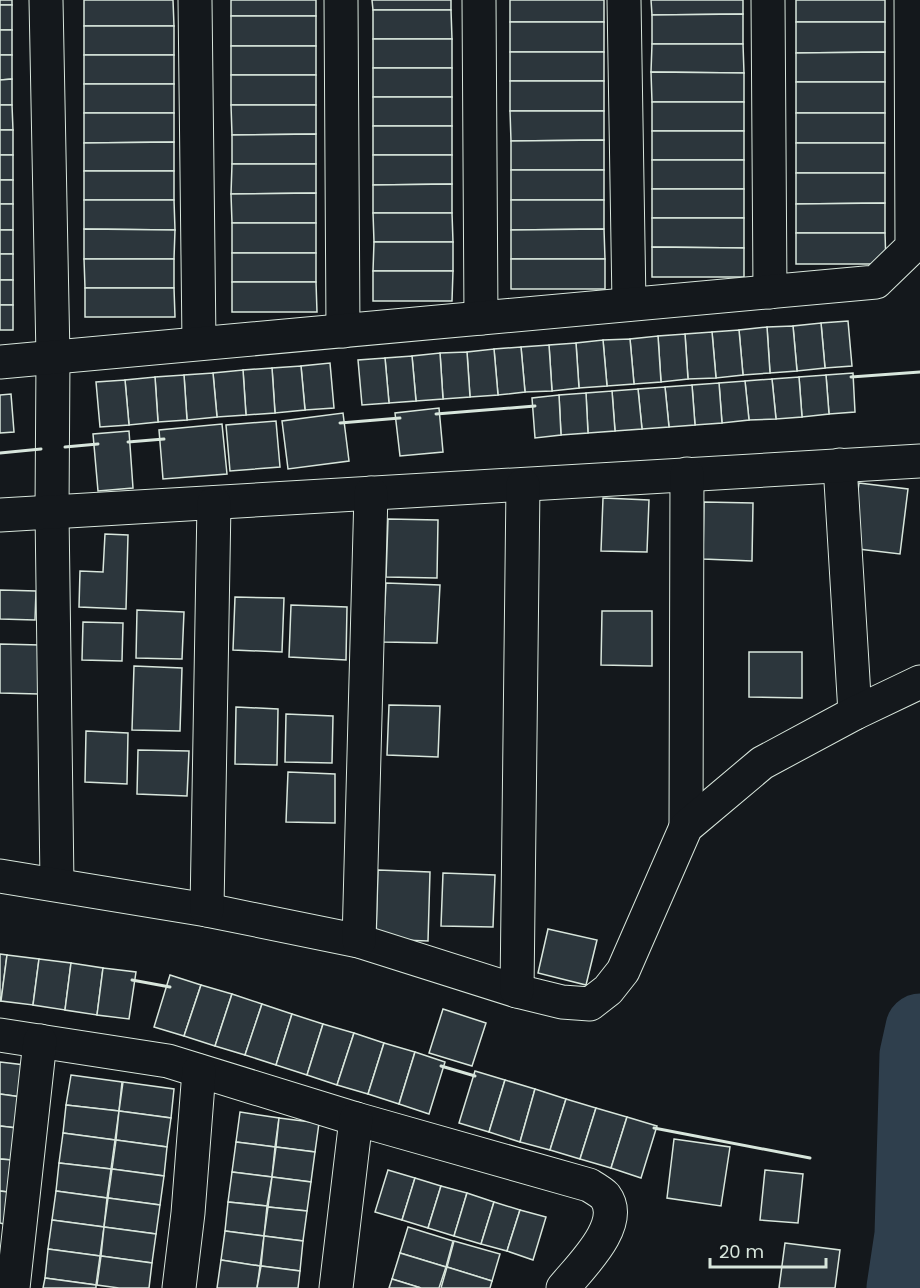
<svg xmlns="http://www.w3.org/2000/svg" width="920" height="1288" font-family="Poppins,sans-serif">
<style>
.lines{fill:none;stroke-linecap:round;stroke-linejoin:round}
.river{stroke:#2f3f4d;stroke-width:69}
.building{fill:#2c363c;stroke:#d8e6dc;stroke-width:1.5}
.minor-casing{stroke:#d8e6dc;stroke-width:35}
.minor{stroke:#14181c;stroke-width:33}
.wall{stroke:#d8e6dc;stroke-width:3}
</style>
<rect width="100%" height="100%" fill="#14181c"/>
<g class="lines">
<path class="river" d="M901,1288L909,1235L914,1055L920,1028"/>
</g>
<g class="building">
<rect x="0" y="0" width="12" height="5"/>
<path d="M84,0H173L174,26H84Z"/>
<rect x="231" y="0" width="85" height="16"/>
<path d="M372,0H451V10H373Z"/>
<rect x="510" y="0" width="94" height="22"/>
<path d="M651,0H743V14L652,15Z"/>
<rect x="796" y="0" width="89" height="22"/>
<rect x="0" y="5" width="12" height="25"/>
<path d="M373,10H451L452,39H373Z"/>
<path d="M743,14V44H652V15Z"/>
<rect x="231" y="16" width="85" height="30"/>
<rect x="510" y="22" width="94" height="30"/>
<path d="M796,22H885V52L796,53Z"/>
<rect x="84" y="26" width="90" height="29"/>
<rect x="0" y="30" width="12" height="25"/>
<rect x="373" y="39" width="79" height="29"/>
<path d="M652,44H743L744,73L651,72Z"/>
<rect x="231" y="46" width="85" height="29"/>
<rect x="510" y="52" width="94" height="29"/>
<path d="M885,52V82H796V53Z"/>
<path d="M0,55H12V79L0,80Z"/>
<rect x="84" y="55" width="90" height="29"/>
<rect x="373" y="68" width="79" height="29"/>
<path d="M651,72L744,73V102H652Z"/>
<rect x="231" y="75" width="85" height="30"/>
<path d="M12,79V105H0V80Z"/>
<rect x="510" y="81" width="94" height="30"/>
<rect x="796" y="82" width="89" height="31"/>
<rect x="84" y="84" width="90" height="29"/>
<rect x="373" y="97" width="79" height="29"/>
<rect x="652" y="102" width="92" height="29"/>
<path d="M0,105H12L13,130H0Z"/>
<path d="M231,105H316V134L232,135Z"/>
<path d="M510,111H604V140L511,141Z"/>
<path d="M84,113H174V142L84,143Z"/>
<rect x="796" y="113" width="89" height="30"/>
<rect x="373" y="126" width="79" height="29"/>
<rect x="0" y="130" width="13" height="25"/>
<rect x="652" y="131" width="92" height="29"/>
<path d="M316,134V164H232V135Z"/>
<path d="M604,140V170H511V141Z"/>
<path d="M174,142V171H84V143Z"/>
<rect x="796" y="143" width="89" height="30"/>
<rect x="0" y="155" width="13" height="25"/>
<path d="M373,155H452V184L373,185Z"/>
<rect x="652" y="160" width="92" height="29"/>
<path d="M232,164H316V193L231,194Z"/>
<rect x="511" y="170" width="93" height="30"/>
<rect x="84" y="171" width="90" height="29"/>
<path d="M796,173H885V203L796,204Z"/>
<rect x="0" y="180" width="13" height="24"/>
<path d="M452,184V213H373V185Z"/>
<rect x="652" y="189" width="92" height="29"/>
<path d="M316,193V223H232L231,194Z"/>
<path d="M84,200H174L175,230L84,229Z"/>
<path d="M511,200H604V229L511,230Z"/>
<path d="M885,203V233H796V204Z"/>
<rect x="0" y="204" width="13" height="26"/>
<path d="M373,213H452L453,242H374Z"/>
<path d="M652,218H744V248L652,247Z"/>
<rect x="232" y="223" width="84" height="30"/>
<path d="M84,229L175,230L174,259H84Z"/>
<path d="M604,229L605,259H511V230Z"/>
<rect x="0" y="230" width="13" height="24"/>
<path d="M796,233H885L886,264H796Z"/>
<path d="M374,242H453V271H373Z"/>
<path d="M652,247L744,248V277H652Z"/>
<rect x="232" y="253" width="84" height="29"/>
<rect x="0" y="254" width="13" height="26"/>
<path d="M84,259H174V288H85Z"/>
<rect x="511" y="259" width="94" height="30"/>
<path d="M373,271H453L452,301H373Z"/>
<rect x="0" y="280" width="13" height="25"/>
<path d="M232,282H316L317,312H232Z"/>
<path d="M85,288H174L175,317H85Z"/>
<rect x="0" y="305" width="13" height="25"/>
<path d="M848,321L852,366L825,368L821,323Z"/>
<path d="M821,323L825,368L797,371L793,326Z"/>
<path d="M793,326L797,371L770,373L767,327Z"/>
<path d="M767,327L770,373L743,375L739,330Z"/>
<path d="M739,330L743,375L716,378L712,332Z"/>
<path d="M712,332L716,378L688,379L685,334Z"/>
<path d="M685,334L688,379L661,382L658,336Z"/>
<path d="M658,336L661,382L634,384L630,339Z"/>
<path d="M630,339L634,384L607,386L603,340Z"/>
<path d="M603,340L607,386L579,388L576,343Z"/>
<path d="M576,343L579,388L552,391L549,345Z"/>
<path d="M549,345L552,391L525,392L521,347Z"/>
<path d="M521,347L525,392L498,395L494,349Z"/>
<path d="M494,349L498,395L470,397L467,352Z"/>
<path d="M467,352L470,397L443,399L440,353Z"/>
<path d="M440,353L443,399L416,401L412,356Z"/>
<path d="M412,356L416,401L389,403L385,358Z"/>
<path d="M385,358L389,403L362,405L358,360Z"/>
<path d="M330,363L334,408L305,410L301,366Z"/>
<path d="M301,366L305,410L275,413L272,368Z"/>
<path d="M272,368L275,413L246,415L243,370Z"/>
<path d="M243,370L246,415L217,417L213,373Z"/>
<path d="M213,373L217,417L187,420L184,375Z"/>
<path d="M853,373L855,412L829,414L826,375Z"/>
<path d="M184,375L187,420L158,422L155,377Z"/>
<path d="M826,375L829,414L802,417L799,377Z"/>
<path d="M155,377L158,422L129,425L125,380Z"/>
<path d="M799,377L802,417L776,419L772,379Z"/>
<path d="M772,379L776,419L749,420L745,381Z"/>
<path d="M125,380L129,425L100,427L96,382Z"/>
<path d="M745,381L749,420L722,423L719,383Z"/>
<path d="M719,383L722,423L695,425L692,385Z"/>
<path d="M692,385L695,425L669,427L665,387Z"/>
<path d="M665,387L669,427L642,429L638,389Z"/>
<path d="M638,389L642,429L615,431L612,391Z"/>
<path d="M612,391L615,431L588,433L586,393Z"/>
<path d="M586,393L588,433L561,435L559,395Z"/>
<path d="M11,394L14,432L0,433V395Z"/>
<path d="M559,395L561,435L535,438L532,398Z"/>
<path d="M439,408L443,452L400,456L395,413Z"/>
<path d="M343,413L349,461L288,469L282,421Z"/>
<path d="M276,421L280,467L230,471L226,425Z"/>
<path d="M222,424L227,474L163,479L159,430Z"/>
<path d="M129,431L133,488L98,491L93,434Z"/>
<path d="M859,483L908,489L900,554L850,548Z"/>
<path d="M603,498L649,500L647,552L601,551Z"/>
<path d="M704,502L753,503L752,561L703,559Z"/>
<path d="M388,519L438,520L437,578L386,577Z"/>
<path d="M105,534L128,535L126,609L79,607L80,571L103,572Z"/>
<path d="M386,583L440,585L437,643L383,642Z"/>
<path d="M0,590L36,591L35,620L0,619Z"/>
<path d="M235,597L284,598L282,652L233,650Z"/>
<path d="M291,605L347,607L346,660L289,657Z"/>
<path d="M137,610L184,612L182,659L136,658Z"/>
<path d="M602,611H652V666L601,665Z"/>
<path d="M83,622L123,623L122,661L82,660Z"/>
<path d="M0,644L40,645L39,694L0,693Z"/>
<path d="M749,652H802V698L749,697Z"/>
<path d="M134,666L182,668L180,731L132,730Z"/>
<path d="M389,705L440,706L438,757L387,755Z"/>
<path d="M236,707L278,709L277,765L235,764Z"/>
<path d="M286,714L333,716L332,763L285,762Z"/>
<path d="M86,731L128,733L127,784L85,782Z"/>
<path d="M138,750L189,751L187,796L137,794Z"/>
<path d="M288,772L335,774V823L286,822Z"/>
<path d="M378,870L430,872L428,941L376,939Z"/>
<path d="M443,873L495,875L493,927L441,926Z"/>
<path d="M548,929L597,940L586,985L538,973Z"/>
<path d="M0,954L7,955L1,1001H0Z"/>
<path d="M7,955L39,959L33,1005L1,1001Z"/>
<path d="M39,959L71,963L65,1010L33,1005Z"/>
<path d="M71,963L103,968L97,1015L65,1010Z"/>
<path d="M103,968L136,972L129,1019L97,1015Z"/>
<path d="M170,975L201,985L184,1036L154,1027Z"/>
<path d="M201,985L232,994L215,1046L184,1036Z"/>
<path d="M232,994L262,1004L245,1055L215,1046Z"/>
<path d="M262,1004L292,1014L276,1065L245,1055Z"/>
<path d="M443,1009L486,1023L472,1066L429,1053Z"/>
<path d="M292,1014L323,1024L307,1075L276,1065Z"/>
<path d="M323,1024L354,1033L337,1085L307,1075Z"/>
<path d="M354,1033L384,1043L368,1094L337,1085Z"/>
<path d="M384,1043L415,1052L399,1104L368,1094Z"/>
<path d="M415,1052L445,1062L429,1114L399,1104Z"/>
<path d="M0,1062L25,1065L21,1097L0,1094Z"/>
<path d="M475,1071L505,1080L489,1132L459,1123Z"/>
<path d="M71,1075L122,1082L119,1111L66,1105Z"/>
<path d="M505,1080L535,1089L520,1142L489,1132Z"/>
<path d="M123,1082L174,1089L171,1118L119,1111Z"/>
<path d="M535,1089L566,1099L550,1150L520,1142Z"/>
<path d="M0,1094L21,1097L17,1128L0,1126Z"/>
<path d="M566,1099L596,1108L580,1159L550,1150Z"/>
<path d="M66,1105L119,1111L115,1140L63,1133Z"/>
<path d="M596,1108L627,1117L611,1168L580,1159Z"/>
<path d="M119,1111L171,1118L167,1147L116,1140Z"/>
<path d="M240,1112L279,1118L275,1147L236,1142Z"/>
<path d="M627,1117L657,1126L641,1178L611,1168Z"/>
<path d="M279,1118L319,1123L315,1152L276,1147Z"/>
<path d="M0,1126L17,1128L12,1160L0,1159Z"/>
<path d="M63,1133L115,1140L111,1169L59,1163Z"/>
<path d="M674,1139L730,1147L721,1206L667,1198Z"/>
<path d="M116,1140L167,1147L164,1176L112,1169Z"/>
<path d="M236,1142L275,1147L272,1177L232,1172Z"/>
<path d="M276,1147L315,1152L311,1182L272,1177Z"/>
<path d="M0,1159L12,1160L8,1192L0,1191Z"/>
<path d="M59,1163L111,1169L107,1198L56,1191Z"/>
<path d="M112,1169L164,1176L160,1205L108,1198Z"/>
<path d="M388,1170L415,1178L402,1220L375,1212Z"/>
<path d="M765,1170L803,1174L798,1223L760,1220Z"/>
<path d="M232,1172L272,1177L267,1206L228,1202Z"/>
<path d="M272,1177L311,1182L307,1211L268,1207Z"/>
<path d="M415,1178L441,1186L428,1228L402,1220Z"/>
<path d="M441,1186L467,1193L454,1236L428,1228Z"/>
<path d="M0,1191L8,1192L4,1224L0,1223Z"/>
<path d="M56,1191L107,1198L104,1227L52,1220Z"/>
<path d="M467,1193L494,1202L481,1244L454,1236Z"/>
<path d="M108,1198L160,1205L156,1234L104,1227Z"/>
<path d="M228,1202L267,1206L264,1236L225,1231Z"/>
<path d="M494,1202L520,1210L507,1251L481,1244Z"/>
<path d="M268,1207L307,1211L303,1241L264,1236Z"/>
<path d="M520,1210L546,1217L533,1260L507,1251Z"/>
<path d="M52,1220L104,1227L100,1256L48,1249Z"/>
<path d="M104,1227L156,1234L152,1263L101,1256Z"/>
<path d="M408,1227L453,1241L446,1267L400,1253Z"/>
<path d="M225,1231L264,1236L260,1266L221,1260Z"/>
<path d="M264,1236L303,1241L300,1271L261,1266Z"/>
<path d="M454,1241L500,1254L492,1281L447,1267Z"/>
<path d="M785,1243L840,1250L835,1288H779Z"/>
<path d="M48,1249L100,1256L96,1285L45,1278Z"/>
<path d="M400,1253L446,1267L439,1288H421L392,1279Z"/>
<path d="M101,1256L152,1263L149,1288H119L97,1285Z"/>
<path d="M221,1260L260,1266L257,1288H217Z"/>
<path d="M261,1266L300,1271L298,1288H257Z"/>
<path d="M447,1267L492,1281L490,1288H441Z"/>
<path d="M45,1278L96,1285V1288H43Z"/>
<path d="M392,1279L421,1288H389Z"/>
</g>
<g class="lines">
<defs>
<g id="minor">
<path d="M46,0L53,357L52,512L57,884"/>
<path d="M195,0L199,343"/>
<path d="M341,0L343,331"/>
<path d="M479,0L481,318"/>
<path d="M624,0L629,304"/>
<path d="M768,0L770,292"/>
<path d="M0,362L876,282L912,247L911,0"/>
<path d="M840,465L855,713"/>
<path d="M0,515L920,461"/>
<path d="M686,827L687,474"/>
<path d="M0,876L207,910L359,941L517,991L562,1002L590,1004L608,990L623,971L686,827L762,763L855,713L920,682"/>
<path d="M207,910L214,503"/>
<path d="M359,941L371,493"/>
<path d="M517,991L523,485"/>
<path d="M0,1035L168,1061L356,1119L589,1185C594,1188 601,1192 605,1196C626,1224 580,1267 563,1288"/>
<path d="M13,1288L40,1041"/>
<path d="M179,1288L188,1213L199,1071"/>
<path d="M336,1288L356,1119"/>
</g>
</defs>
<use href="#minor" class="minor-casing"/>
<use href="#minor" class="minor"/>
<g class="wall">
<path d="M851,377L920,372"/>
<path d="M436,414L535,406"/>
<path d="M340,423L400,418"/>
<path d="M128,442L164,439"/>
<path d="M65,447L98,444"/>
<path d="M0,453L41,449"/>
<path d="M132,980L170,987"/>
<path d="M441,1066L475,1076"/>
<path d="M654,1128L810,1158"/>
</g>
</g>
<path d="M710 1258v9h116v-9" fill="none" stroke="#d8e6dc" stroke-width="3"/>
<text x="719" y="1258" font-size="18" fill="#d8e6dc" stroke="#14181c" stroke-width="4.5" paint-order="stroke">20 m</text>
</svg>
